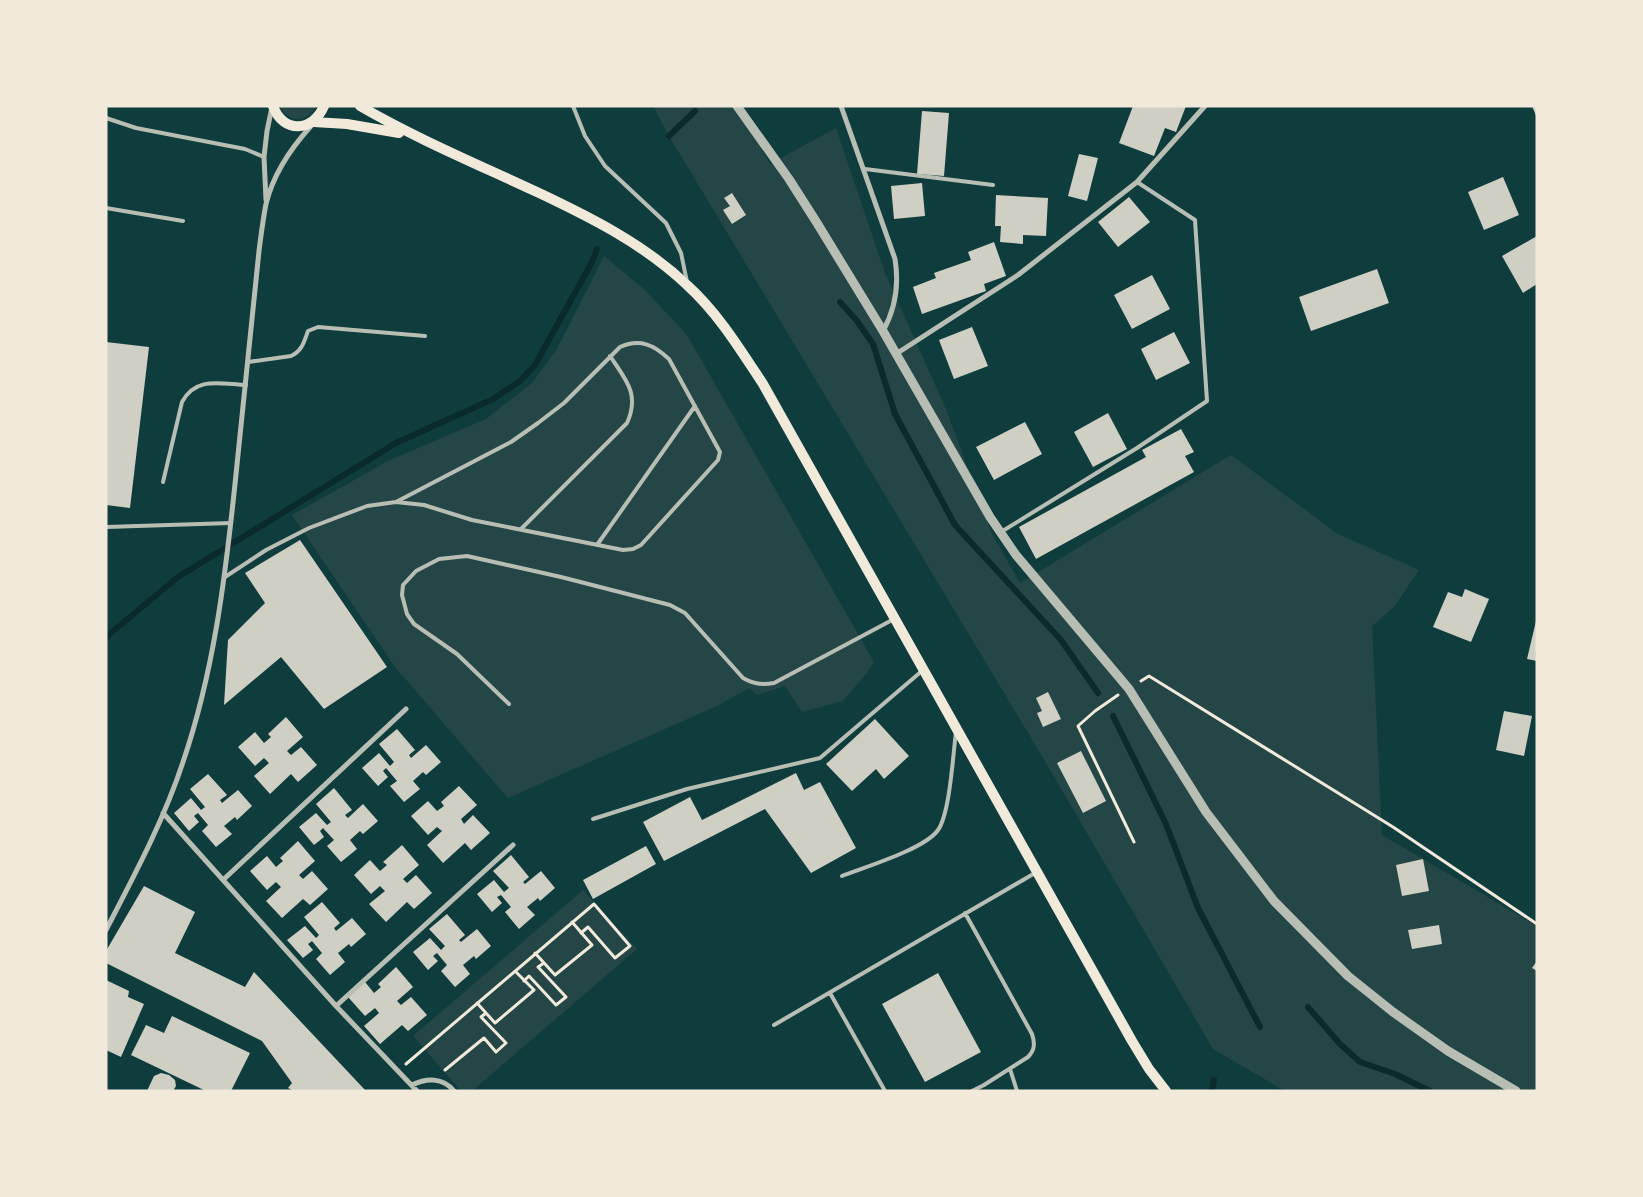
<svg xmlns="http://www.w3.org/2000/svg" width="1643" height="1197" font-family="Quicksand,sans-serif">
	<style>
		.green { fill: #244646 }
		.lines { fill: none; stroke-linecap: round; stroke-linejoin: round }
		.stream { stroke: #0a2a2b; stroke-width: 6 }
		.building { fill: #cfcfc3 }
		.path { stroke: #f1e9da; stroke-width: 3 }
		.service { stroke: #b8beb3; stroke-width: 4 }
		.minor { stroke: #b8beb3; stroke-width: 5 }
		.tertiary { stroke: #b8beb3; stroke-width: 9 }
		.secondary { stroke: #f1e9da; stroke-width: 10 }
	</style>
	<rect width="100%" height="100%" fill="#0f3d3e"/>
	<!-- green -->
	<path class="green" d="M 280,106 L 316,106 C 308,124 287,123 280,106 Z
		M 653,106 L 736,106 L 770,164 L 836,128 L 885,273 L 946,409 L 992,534 L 1020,583 L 1231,455 L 1338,534 L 1419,570 L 1394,607 L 1372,626 L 1382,835 L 1537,926 L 1537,1091 L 1285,1091 L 1213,1049 L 1042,756 L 669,136 Z
		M 604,256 L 645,290 L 687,335 L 874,662 L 866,674 L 843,701 L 802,712 L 785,686 L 757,695 L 750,688 L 717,706 L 508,798 L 395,667 L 292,515 L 388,461 L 486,419 L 532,383 L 557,349 Z
		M 583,890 L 637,949 L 472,1091 L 461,1091 L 413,1036 Z"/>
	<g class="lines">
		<!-- stream -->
		<path class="stream" d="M 669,136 L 695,111
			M 840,302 L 857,321 L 873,344 L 895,414 L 955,525 L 1061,640 L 1098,693
			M 106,637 L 178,577 L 396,443 L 493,399 L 520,381 L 535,365 L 592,262 L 597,249
			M 1113,716 L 1166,824 L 1198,908 L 1260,1027
			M 1308,1007 L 1340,1044 L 1360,1062 L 1395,1074 L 1430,1091
			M 1212,1091 L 1214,1080"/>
	</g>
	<!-- building -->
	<path class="building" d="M 1133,106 L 1186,106 L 1176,132 L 1165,128 L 1154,156 L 1119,143 Z
		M 1532,106 L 1537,106 L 1537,118 Z
		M 922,111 L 949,113 L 944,176 L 917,174 Z
		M 1079,154 L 1098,158 L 1087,201 L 1068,196 Z
		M 1503,177 L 1519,215 L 1484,230 L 1468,192 Z
		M 922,183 L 925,216 L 894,219 L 891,186 Z
		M 732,193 L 746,215 L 732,224 L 723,210 L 730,206 L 724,198 Z
		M 996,195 L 1048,198 L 1046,236 L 1023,235 L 1023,244 L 1000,242 L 1001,226 L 995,226 Z
		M 1129,197 L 1150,222 L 1118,247 L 1098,222 Z
		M 1537,236 L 1537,284 L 1523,293 L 1502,256 Z
		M 994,242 L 1006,276 L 984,284 L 986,291 L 922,314 L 913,287 L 936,278 L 934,273 L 971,260 L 968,252 Z
		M 1377,269 L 1389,303 L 1311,331 L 1299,297 Z
		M 1152,275 L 1170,309 L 1132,329 L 1114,295 Z
		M 972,327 L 988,366 L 954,379 L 939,340 Z
		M 1174,332 L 1190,363 L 1156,380 L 1141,349 Z
		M 106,342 L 149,347 L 130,508 L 106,505 Z
		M 1108,413 L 1127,449 L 1093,467 L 1074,432 Z
		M 1025,422 L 1042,454 L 994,480 L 976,447 Z
		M 1181,429 L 1194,452 L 1185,456 L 1194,472 L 1036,559 L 1019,527 L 1146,457 L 1142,450 Z
		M 300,540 L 387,667 L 324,709 L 281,657 L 224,705 L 228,640 L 265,603 L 245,573 Z
		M 1465,589 L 1489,599 L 1471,642 L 1433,627 L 1448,592 L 1462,597 Z
		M 1536,621 L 1537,621 L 1537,661 L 1527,659 Z
		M 1048,692 L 1061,719 L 1043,727 L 1037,713 L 1042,711 L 1036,698 Z
		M 1504,711 L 1532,716 L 1524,756 L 1496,750 Z
		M 286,717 L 303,737 L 287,751 L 291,755 L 301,747 L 317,765 L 298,782 L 291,774 L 270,794 L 254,776 L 269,763 L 264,758 L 255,766 L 238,747 L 255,732 L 264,743 L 271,737 L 268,734 Z
		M 875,719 L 909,756 L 884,779 L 876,769 L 852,791 L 826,764 Z
		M 397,729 L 415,750 L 409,755 L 411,758 L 426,745 L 441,762 L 426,775 L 423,772 L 413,781 L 420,789 L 404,802 L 390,786 L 397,781 L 386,768 L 383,771 L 388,777 L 378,786 L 362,768 L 379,753 L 390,766 L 394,762 L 379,744 Z
		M 1081,751 L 1106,801 L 1083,813 L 1057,763 Z
		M 796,773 L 804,790 L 820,782 L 856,848 L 811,873 L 765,809 L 664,861 L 643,822 L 690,797 L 702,820 Z
		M 208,774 L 227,795 L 220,800 L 222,803 L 238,790 L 252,806 L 237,820 L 235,817 L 224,826 L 232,834 L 216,847 L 202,831 L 208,825 L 198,813 L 194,816 L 199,822 L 189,831 L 174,813 L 191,798 L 201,810 L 205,807 L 190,789 Z
		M 459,786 L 477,805 L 461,819 L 464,824 L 473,815 L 490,833 L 471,850 L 465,843 L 443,863 L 427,845 L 442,831 L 437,827 L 428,835 L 411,816 L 428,801 L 437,811 L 444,806 L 441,802 Z
		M 334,788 L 352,810 L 345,815 L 348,818 L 363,804 L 378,821 L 363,834 L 360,831 L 350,840 L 357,849 L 341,862 L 327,846 L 334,840 L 323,828 L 320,831 L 324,837 L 314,845 L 299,827 L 316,813 L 327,825 L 331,822 L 316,804 Z
		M 298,841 L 315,861 L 299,875 L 303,879 L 312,871 L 328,889 L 310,905 L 303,899 L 282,918 L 266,901 L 281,887 L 276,882 L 267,890 L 250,871 L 267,856 L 276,867 L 283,861 L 280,858 Z
		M 402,845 L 419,865 L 403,879 L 407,883 L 416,875 L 432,893 L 414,909 L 407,902 L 386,922 L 369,904 L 385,891 L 380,886 L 371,894 L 354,875 L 370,860 L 380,871 L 387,865 L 383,862 Z
		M 646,846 L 656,864 L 593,899 L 583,880 Z
		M 511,855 L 529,877 L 523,882 L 525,884 L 541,871 L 555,888 L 540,901 L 538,898 L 527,907 L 535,915 L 519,929 L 505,912 L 511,907 L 501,895 L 497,897 L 502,903 L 492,912 L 477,894 L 494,880 L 504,892 L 509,888 L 493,871 Z
		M 1423,859 L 1429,891 L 1402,896 L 1396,865 Z
		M 144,886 L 195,912 L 175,953 L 245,987 L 254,972 L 366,1091 L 294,1091 L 288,1088 L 292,1083 L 262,1041 L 106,963 L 106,951 Z
		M 322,902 L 340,923 L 334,928 L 336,931 L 352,918 L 366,934 L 351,947 L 349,944 L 338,953 L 345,962 L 330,975 L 316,959 L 322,953 L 312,941 L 308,944 L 313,950 L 303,958 L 287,940 L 305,926 L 316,938 L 319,935 L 304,917 Z
		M 447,914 L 465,935 L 459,940 L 461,942 L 477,929 L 491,946 L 476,959 L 474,956 L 463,965 L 470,974 L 455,987 L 441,971 L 447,965 L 437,953 L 433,956 L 438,961 L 428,970 L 413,952 L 430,938 L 441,950 L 445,946 L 429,929 Z
		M 1439,925 L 1442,944 L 1412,949 L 1408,930 Z
		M 1537,961 L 1537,971 L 1532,968 Z
		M 396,967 L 413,987 L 397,1001 L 401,1005 L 411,997 L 427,1015 L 408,1031 L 402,1025 L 380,1044 L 364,1026 L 379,1013 L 375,1008 L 365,1016 L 348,997 L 365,982 L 374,993 L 381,987 L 378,984 Z
		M 938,973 L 981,1052 L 925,1082 L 882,1004 Z
		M 106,980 L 129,991 L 128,997 L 144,1004 L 121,1057 L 106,1050 Z
		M 172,1016 L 250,1053 L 231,1091 L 206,1091 L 131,1055 L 146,1025 L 164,1033 Z
		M 161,1073 L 169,1075 L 175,1080 L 176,1086 L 173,1091 L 147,1091 L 154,1076 Z"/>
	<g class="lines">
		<!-- path -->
		<path class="path" d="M 1141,681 L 1149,676 L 1393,827 L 1537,924
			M 1118,695 L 1095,711 L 1078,726 L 1134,842
			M 535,953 L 555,975 L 592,945 L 572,922
			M 524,981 L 529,976 L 556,1005 L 566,997 L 538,967 L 544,963
			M 477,1003 L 495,1023 L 534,990 L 515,971
			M 406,1064 L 594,904 L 630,946 L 615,958 L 588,927 L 581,933
			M 445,1070 L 484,1038 L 496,1052 L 506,1043 L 481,1017 L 486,1013"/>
		<!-- service -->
		<path class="service" d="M 573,106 L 585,136 L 605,166 L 666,223 L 681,253 L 687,282
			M 106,118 L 136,128 L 245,149 L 264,157
			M 865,169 L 993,185
			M 106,208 L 183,221
			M 248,362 L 291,356 C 302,351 304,342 308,331 L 318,327 L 425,336
			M 163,482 L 182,402 C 196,376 220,384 246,385
			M 106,527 L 231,523
			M 521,529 L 627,423 C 640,394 626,380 610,356
			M 1001,532 L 1137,448 L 1207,401 L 1195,220 L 1137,182
			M 597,545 L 695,406
			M 225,577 L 266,550 L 309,528 L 367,506 L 396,502 L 424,505 L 472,520 L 623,550 L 633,549 L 641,545 L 718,460 L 720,452 L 669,359 C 654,345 640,338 620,347 L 564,403 L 538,423 L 511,442 L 396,502
			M 509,704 L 457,654 L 414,624 L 407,614 L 402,595 L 403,585 L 416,571 L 439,559 L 467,556 L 561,577 L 670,605 L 685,613 L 743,678 C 754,684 761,685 774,683 L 894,619
			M 593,819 L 687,789 L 820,758 L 923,670
			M 842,876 C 865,867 925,849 938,830 C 950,813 953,754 956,732
			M 965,913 L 1032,1034 C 1035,1043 1035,1050 1028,1057 L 984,1085 L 972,1091
			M 830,993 L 885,1091
			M 774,1025 L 1035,873
			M 1010,1069 L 1017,1091"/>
		<!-- minor -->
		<path class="minor" d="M 841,106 L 895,259 C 899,284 896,308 883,331
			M 266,200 L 264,157 L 267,131 L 272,107
			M 896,354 L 1018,275 L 1137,182 L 1205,106
			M 163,813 L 336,1006 L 417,1091
			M 223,880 L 406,709
			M 106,930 C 134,876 164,820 183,762 C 214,671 225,579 235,484 C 243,406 251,328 259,251 C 261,235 263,219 266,204 C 273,175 291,148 311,126
			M 336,1006 L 513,845
			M 412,1085 C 426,1078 443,1077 454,1091"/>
		<!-- tertiary -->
		<path class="tertiary" d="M 737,106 L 789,179 L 817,223 L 883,331 L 990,517 L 1016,555 L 1129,689 L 1206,812 L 1274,901 L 1348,976 L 1393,1012 L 1448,1051 L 1516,1091"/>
		<!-- secondary -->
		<path class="secondary" d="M 273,106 C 283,134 313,132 324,106
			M 360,106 C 417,139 477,164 537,192 C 590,217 644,244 687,285 C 718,313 740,349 763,384 L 1132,1041 L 1149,1069 L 1166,1091
			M 314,122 L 347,124 L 399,133"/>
	</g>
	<!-- border -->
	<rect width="1643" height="1197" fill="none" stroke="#f1e9da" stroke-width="215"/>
</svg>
